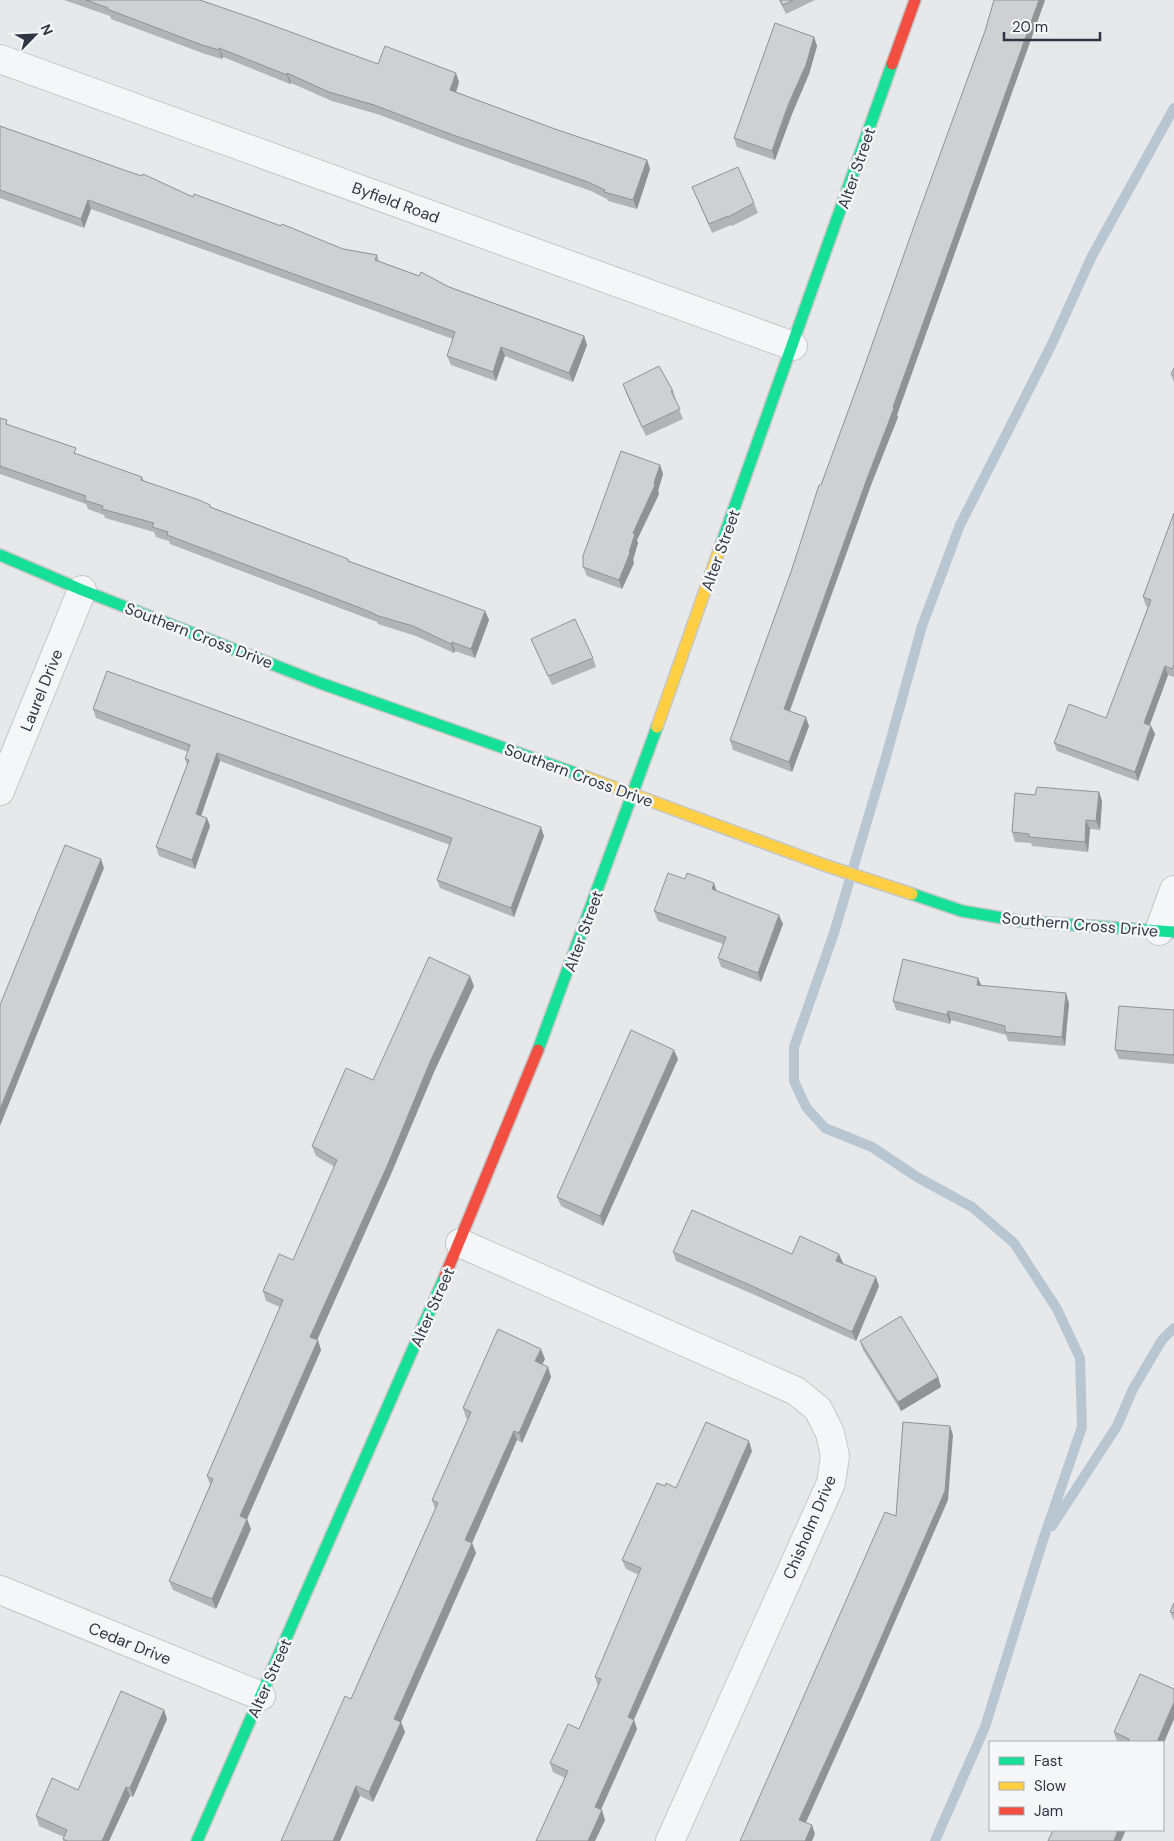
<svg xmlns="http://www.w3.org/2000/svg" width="1174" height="1841" font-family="'DM Sans',sans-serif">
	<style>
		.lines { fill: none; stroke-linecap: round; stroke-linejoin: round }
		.stream { stroke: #b8c6d2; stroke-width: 10 }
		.street-casing { stroke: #c4c6c8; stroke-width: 30 }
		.fast-casing { stroke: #c4c6c8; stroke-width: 14 }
		.slow-casing { stroke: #c4c6c8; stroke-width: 14 }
		.jam-casing { stroke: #c4c6c8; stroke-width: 14 }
		.street { stroke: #f5f6f7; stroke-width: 28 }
		.fast { stroke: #16e098; stroke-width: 11 }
		.slow { stroke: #ffcf43; stroke-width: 11 }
		.jam { stroke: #f24e42; stroke-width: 11 }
		.wall { fill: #b1b3b5 }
		.shaded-wall { fill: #909293 }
		.building { fill: #ced0d2; stroke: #909293 }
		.labels { text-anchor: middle; stroke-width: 5; stroke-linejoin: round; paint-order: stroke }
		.street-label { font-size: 16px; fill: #2e3642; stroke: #f4f6f8 }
	</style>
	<rect width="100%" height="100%" fill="#e6e8ea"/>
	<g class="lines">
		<!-- stream -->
		<path class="stream" d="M 1052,1526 L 1117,1426 L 1133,1389 L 1162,1340 L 1174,1328
			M 935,1841 L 985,1727 L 1043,1540 L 1082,1427 L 1080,1358 L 1057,1309 L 1014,1243 L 972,1207 L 917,1177 L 872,1147 L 825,1128 L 806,1107 L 794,1081 L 794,1047 L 834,933 L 886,757 L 922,626 L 960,525 L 1051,346 L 1092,256 L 1174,108"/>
		<!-- street casing -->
		<g class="street-casing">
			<path id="street" d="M 0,59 L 793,346
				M 0,791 L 82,590
				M 1159,931 L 1174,890
				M 460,1243 L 796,1391 L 818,1409 L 830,1433 L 835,1456 L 831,1483 L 670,1841
				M 0,1590 L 261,1696"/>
		</g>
		<!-- fast casing -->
		<g class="fast-casing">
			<path id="fast" d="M 721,545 L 892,64
				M 0,555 L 82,590 L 320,683 L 586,777
				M 912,894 L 962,911 L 1020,921 L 1174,932
				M 538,1050 L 657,727
				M 197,1841 L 445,1276"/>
		</g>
		<!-- slow casing -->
		<g class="slow-casing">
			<path id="slow" d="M 657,727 L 721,545
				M 586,777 L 827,866 L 912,894"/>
		</g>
		<!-- jam casing -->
		<g class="jam-casing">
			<path id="jam" d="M 892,64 L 915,0
				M 445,1276 L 538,1050"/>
		</g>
		<!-- street -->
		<use href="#street" class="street"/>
		<!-- fast -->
		<use href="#fast" class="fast"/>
		<!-- slow -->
		<use href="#slow" class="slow"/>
		<!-- jam -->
		<use href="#jam" class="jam"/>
	</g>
	<!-- wall -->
	<path class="wall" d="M 64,0 L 200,0 L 378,64 L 459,82 L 456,92 L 555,129 L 647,160 L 650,169 L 637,209 L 608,201 L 607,199 L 591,191 L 457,144 L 377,114 L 332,101 L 291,83 L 290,84 L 223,57 L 222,59 L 205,54 L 111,19 L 110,16 Z
		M 779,0 L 815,0 L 786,14 Z
		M 994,0 L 1045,0 L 897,415 L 898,417 L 871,485 L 790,711 L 809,726 L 792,772 L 733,750 L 730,740 L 792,569 L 821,485 L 861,376 L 985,31 Z
		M 814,37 L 817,46 L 809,74 L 792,114 L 775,160 L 737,147 L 734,138 Z
		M 0,126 L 193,197 L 343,249 L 377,255 L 379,261 L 584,336 L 587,345 L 573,382 L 505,356 L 496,381 L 451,365 L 447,356 L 453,339 L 91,209 L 84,228 L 0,198 Z
		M 692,187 L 754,203 L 758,213 L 732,226 L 731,225 L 712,233 Z
		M 1174,368 L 1174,383 L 1171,374 Z
		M 623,384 L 673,391 L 676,400 L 675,400 L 683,419 L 646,436 L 626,393 Z
		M 0,418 L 9,425 L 78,455 L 142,477 L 144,481 L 210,505 L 211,507 L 348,559 L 349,561 L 485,611 L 489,620 L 475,658 L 455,651 L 454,653 L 416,636 L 378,624 L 377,622 L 361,616 L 170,544 L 169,541 L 156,537 L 154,532 L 105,518 L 104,515 L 88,509 L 86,504 L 0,474 Z
		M 660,465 L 663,474 L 658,491 L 659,494 L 637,540 L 638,543 L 633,560 L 634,563 L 622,589 L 587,576 L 583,567 Z
		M 1174,513 L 1174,677 L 1168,675 L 1150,725 L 1151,726 L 1155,734 L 1138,781 L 1057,751 L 1054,743 L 1106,718 L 1148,607 L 1146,606 L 1143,597 Z
		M 531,639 L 593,658 L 596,667 L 552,685 L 535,648 Z
		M 93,709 L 544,836 L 514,917 L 440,888 L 437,880 L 450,845 L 220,761 L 201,816 L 210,826 L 195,869 L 159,856 L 156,847 L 187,765 L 185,759 L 188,752 L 96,718 Z
		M 1099,792 L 1102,801 L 1100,830 L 1090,829 L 1088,852 L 1032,846 L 1031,843 L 1015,842 L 1012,832 L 1035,795 Z
		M 717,891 L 783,924 L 761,982 L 721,967 L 718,958 L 723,944 L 658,921 L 654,911 Z
		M 981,985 L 1069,1003 L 1065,1046 L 1008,1041 L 1006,1035 L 951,1020 L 950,1024 L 896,1010 L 893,1001 Z
		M 474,986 L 434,1072 L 391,1174 L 317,1340 L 321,1350 L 247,1519 L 251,1529 L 216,1609 L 173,1590 L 169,1581 L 210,1485 L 207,1476 L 280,1307 L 266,1301 L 263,1291 L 293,1260 L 335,1167 L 316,1156 L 312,1146 L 373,1080 Z
		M 1174,1010 L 1174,1064 L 1119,1059 L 1115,1050 Z
		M 678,1059 L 603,1226 L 561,1206 L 557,1197 Z
		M 673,1252 L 792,1254 L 843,1263 L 842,1263 L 879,1286 L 856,1341 L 755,1295 L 676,1261 Z
		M 860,1341 L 938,1377 L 941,1387 L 901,1411 L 863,1350 Z
		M 545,1359 L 542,1364 L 548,1367 L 551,1377 L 522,1443 L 517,1440 L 472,1543 L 476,1553 L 401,1722 L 405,1732 L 373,1802 L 360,1796 L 340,1841 L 281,1841 L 351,1699 L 435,1509 L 432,1500 L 468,1419 L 466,1418 L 463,1408 Z
		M 752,1451 L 634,1720 L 637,1729 L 601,1810 L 605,1820 L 595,1841 L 536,1841 L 565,1778 L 553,1772 L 550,1763 L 579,1729 L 598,1686 L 595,1677 L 639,1575 L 626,1569 L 622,1560 L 665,1486 L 676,1488 Z
		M 1174,1603 L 1174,1621 L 1170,1612 Z
		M 164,1710 L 167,1719 L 133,1797 L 130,1796 L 109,1841 L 63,1841 L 63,1839 L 64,1837 L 39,1826 L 36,1816 L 78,1790 Z
		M 1114,1732 L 1163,1742 L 1117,1742 Z"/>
	<!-- shaded-wall -->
	<path class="shaded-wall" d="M 1039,0 L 1045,0 L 897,415 L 898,417 L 871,485 L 787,718 L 784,709 L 893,407 Z
		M 814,37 L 817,46 L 809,74 L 792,114 L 775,160 L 772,151 Z
		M 219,48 L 223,57 L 222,59 L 219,50 Z
		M 287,73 L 291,83 L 290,84 L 287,75 Z
		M 456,73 L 459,82 L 454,99 L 450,90 Z
		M 647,160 L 650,169 L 637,209 L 633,200 Z
		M 88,200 L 91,209 L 84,228 L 81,219 Z
		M 584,336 L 587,345 L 573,382 L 569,373 Z
		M 501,347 L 505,356 L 496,381 L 493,372 Z
		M 660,465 L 663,474 L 658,491 L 659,494 L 637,540 L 638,543 L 633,560 L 634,563 L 622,589 L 619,580 L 629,552 L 633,533 L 654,483 Z
		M 485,611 L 489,620 L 475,658 L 471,649 Z
		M 452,642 L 455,651 L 454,653 L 451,644 Z
		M 1165,666 L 1168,675 L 1147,732 L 1144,723 Z
		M 806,717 L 809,726 L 792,772 L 789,762 Z
		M 1151,726 L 1155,734 L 1138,781 L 1135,772 Z
		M 217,753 L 220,761 L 199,822 L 196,814 Z
		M 1099,792 L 1102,801 L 1100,830 L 1096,821 Z
		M 207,818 L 210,826 L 195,869 L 192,860 Z
		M 1086,820 L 1090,829 L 1088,852 L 1085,842 Z
		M 541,827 L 544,836 L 514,917 L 511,908 Z
		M 101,859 L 104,868 L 0,1126 L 0,1109 Z
		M 714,883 L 717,892 L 712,889 Z
		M 779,915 L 783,924 L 761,982 L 758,973 Z
		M 470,976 L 474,986 L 434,1072 L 391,1174 L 314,1347 L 310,1337 L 430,1062 Z
		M 978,978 L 982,987 L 977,985 Z
		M 1066,993 L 1069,1003 L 1065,1046 L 1062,1037 Z
		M 948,1011 L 951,1020 L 950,1024 L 947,1015 Z
		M 674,1050 L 678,1059 L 603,1226 L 600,1216 Z
		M 839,1254 L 843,1263 L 839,1270 L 836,1261 Z
		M 876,1277 L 879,1286 L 856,1341 L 852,1332 Z
		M 318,1340 L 321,1350 L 244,1526 L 240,1516 Z
		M 541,1349 L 545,1359 L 539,1371 L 535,1361 Z
		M 548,1367 L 551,1377 L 522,1443 L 519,1433 Z
		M 938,1377 L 941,1387 L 901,1411 L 898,1402 Z
		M 950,1426 L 953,1435 L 948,1500 L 864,1693 L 803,1829 L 799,1820 Z
		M 514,1431 L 517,1440 L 469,1550 L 465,1540 Z
		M 749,1441 L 752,1451 L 631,1726 L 628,1717 Z
		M 247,1519 L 251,1529 L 216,1609 L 212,1599 Z
		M 472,1543 L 476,1553 L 398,1729 L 394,1719 Z
		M 1174,1702 L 1174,1719 L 1163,1745 L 1163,1742 L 1157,1742 Z
		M 164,1710 L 167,1719 L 133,1797 L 130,1788 Z
		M 634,1720 L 637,1729 L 598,1816 L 595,1807 Z
		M 401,1722 L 405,1732 L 373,1802 L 369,1792 Z
		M 356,1786 L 360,1796 L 340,1841 L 333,1841 Z
		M 126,1787 L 130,1796 L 109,1841 L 102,1841 Z
		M 602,1810 L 605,1820 L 595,1841 L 588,1841 Z
		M 812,1825 L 815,1834 L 812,1841 L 805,1841 Z
		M 1118,1830 L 1126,1830 L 1121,1841 L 1114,1841 Z"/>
	<!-- building -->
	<path class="building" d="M 86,0 L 200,0 L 255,19 L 378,64 L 385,46 L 456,73 L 450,90 L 555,129 L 647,160 L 633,200 L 604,192 L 605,190 L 588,182 L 453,135 L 374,105 L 329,92 L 287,73 L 287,75 L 219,48 L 219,50 L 202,45 L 107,9 L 108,8 Z
		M 780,0 L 793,0 L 783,5 Z
		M 994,0 L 1039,0 L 893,407 L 894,408 L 868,476 L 784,709 L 806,717 L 789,762 L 730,740 L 792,569 L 819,485 L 821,485 L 861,376 L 919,212 L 985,31 Z
		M 775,23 L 814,37 L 806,65 L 788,105 L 772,151 L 734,138 Z
		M 0,126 L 124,170 L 142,176 L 143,174 L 193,197 L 194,194 L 281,226 L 282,224 L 343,249 L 377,255 L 375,260 L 419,276 L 421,272 L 449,287 L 584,336 L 569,373 L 501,347 L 493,372 L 447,356 L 455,332 L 88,200 L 81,219 L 0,190 Z
		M 738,167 L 754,203 L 728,217 L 728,216 L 709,224 L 692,187 Z
		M 659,366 L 673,391 L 671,391 L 680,409 L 642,427 L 623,384 Z
		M 1174,368 L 1174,376 L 1171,374 Z
		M 0,418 L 7,420 L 6,424 L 76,448 L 74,453 L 142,477 L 141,480 L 199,500 L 210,505 L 210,507 L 348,559 L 348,561 L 485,611 L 471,649 L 452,642 L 451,644 L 413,626 L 375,615 L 375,614 L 358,607 L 167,535 L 168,532 L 152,527 L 154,523 L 102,509 L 103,506 L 84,500 L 86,496 L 0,466 Z
		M 621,451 L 660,465 L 654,483 L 655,485 L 633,533 L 635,534 L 629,552 L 630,553 L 619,580 L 583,567 L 583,556 Z
		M 1174,513 L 1174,664 L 1172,669 L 1165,666 L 1144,723 L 1151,726 L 1135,772 L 1054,743 L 1069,704 L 1106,718 L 1151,600 L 1143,597 Z
		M 575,619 L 593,658 L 548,676 L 531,639 Z
		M 107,671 L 541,827 L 511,908 L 437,880 L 452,838 L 217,753 L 196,814 L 207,818 L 192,860 L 156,847 L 189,760 L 185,759 L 190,745 L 93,709 Z
		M 1037,787 L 1099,792 L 1096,821 L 1086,820 L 1085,842 L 1029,837 L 1029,834 L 1012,832 L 1015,793 L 1035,795 Z
		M 65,845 L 101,859 L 0,1109 L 0,1005 Z
		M 668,873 L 685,879 L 687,873 L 714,883 L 712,889 L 779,915 L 758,973 L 718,958 L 726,937 L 654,911 Z
		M 429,957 L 470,976 L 430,1062 L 388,1164 L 310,1337 L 318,1340 L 240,1516 L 247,1519 L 212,1599 L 169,1581 L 213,1479 L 207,1476 L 283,1300 L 263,1291 L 279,1254 L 293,1260 L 337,1160 L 312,1146 L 346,1068 L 373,1080 Z
		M 903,959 L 978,978 L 977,985 L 1066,993 L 1062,1037 L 1005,1032 L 1005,1026 L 948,1011 L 947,1015 L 893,1001 Z
		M 1119,1006 L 1174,1010 L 1174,1055 L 1115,1050 Z
		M 631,1030 L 674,1050 L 600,1216 L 557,1197 Z
		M 692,1210 L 792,1254 L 800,1236 L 839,1254 L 836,1261 L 876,1277 L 852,1332 L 752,1286 L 673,1252 Z
		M 901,1316 L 938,1377 L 898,1402 L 860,1341 Z
		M 498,1329 L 541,1349 L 535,1361 L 548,1367 L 519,1433 L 514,1431 L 465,1540 L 472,1543 L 394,1719 L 401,1722 L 369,1792 L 356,1786 L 333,1841 L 281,1841 L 345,1696 L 351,1699 L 438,1503 L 432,1500 L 471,1412 L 463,1408 Z
		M 706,1422 L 749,1441 L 628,1717 L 634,1720 L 595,1807 L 602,1810 L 588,1841 L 536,1841 L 568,1771 L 550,1763 L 568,1724 L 579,1729 L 601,1679 L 595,1677 L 641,1568 L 622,1560 L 657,1483 L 665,1486 L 666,1483 L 676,1488 Z
		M 903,1422 L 950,1426 L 945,1491 L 861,1684 L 799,1820 L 812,1825 L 805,1841 L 740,1841 L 885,1512 L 896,1516 Z
		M 1174,1603 L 1174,1613 L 1170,1612 Z
		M 1140,1674 L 1174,1689 L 1174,1702 L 1157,1742 L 1128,1742 L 1129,1739 L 1114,1732 Z
		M 121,1691 L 164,1710 L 130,1788 L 126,1787 L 102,1841 L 67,1841 L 63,1839 L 67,1830 L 36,1816 L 52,1778 L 78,1790 Z
		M 1053,1830 L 1118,1830 L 1114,1841 L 1048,1841 Z"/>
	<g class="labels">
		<!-- street labels -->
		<g class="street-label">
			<text transform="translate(856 168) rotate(-71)" y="6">Alter Street</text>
			<text transform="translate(396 202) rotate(20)" y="6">Byfield Road</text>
			<text transform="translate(720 550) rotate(-70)" y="6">Alter Street</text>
			<text transform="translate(199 635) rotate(21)" y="6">Southern Cross Drive</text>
			<text transform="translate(41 690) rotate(-68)" y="6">Laurel Drive</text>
			<text transform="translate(579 775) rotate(20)" y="6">Southern Cross Drive</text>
			<text transform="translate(1080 924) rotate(5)" y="6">Southern Cross Drive</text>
			<text transform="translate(583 931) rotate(-70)" y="6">Alter Street</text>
			<text transform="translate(432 1307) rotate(-66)" y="6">Alter Street</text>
			<text transform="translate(809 1527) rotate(-67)" y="6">Chisholm Drive</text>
			<text transform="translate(130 1643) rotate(22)" y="6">Cedar Drive</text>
			<text transform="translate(269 1678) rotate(-66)" y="6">Alter Street</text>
		</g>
	</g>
	<!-- legend -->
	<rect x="989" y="1741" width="175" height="90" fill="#f4f6f8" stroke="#a5a9af"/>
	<rect x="999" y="1757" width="25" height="8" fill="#16e098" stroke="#a5a9af"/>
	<text x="1034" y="1766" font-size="15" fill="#2e3642">Fast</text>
	<rect x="999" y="1782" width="25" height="8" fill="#ffcf43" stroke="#a5a9af"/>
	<text x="1034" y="1791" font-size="15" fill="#2e3642">Slow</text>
	<rect x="999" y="1807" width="25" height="8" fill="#f24e42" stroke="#a5a9af"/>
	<text x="1034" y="1816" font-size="15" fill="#2e3642">Jam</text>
	<!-- north arrow -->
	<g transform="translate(35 35) rotate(66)" stroke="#f4f6f8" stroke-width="4" paint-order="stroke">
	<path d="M0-4L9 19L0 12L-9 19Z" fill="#2e3642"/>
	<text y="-8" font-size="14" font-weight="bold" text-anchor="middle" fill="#2e3642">N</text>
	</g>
	<!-- scale -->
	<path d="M1004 32v8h96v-8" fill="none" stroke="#2e3642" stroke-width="2.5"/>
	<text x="1012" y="32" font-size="15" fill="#2e3642" stroke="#f4f6f8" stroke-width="4" paint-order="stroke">20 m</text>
</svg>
